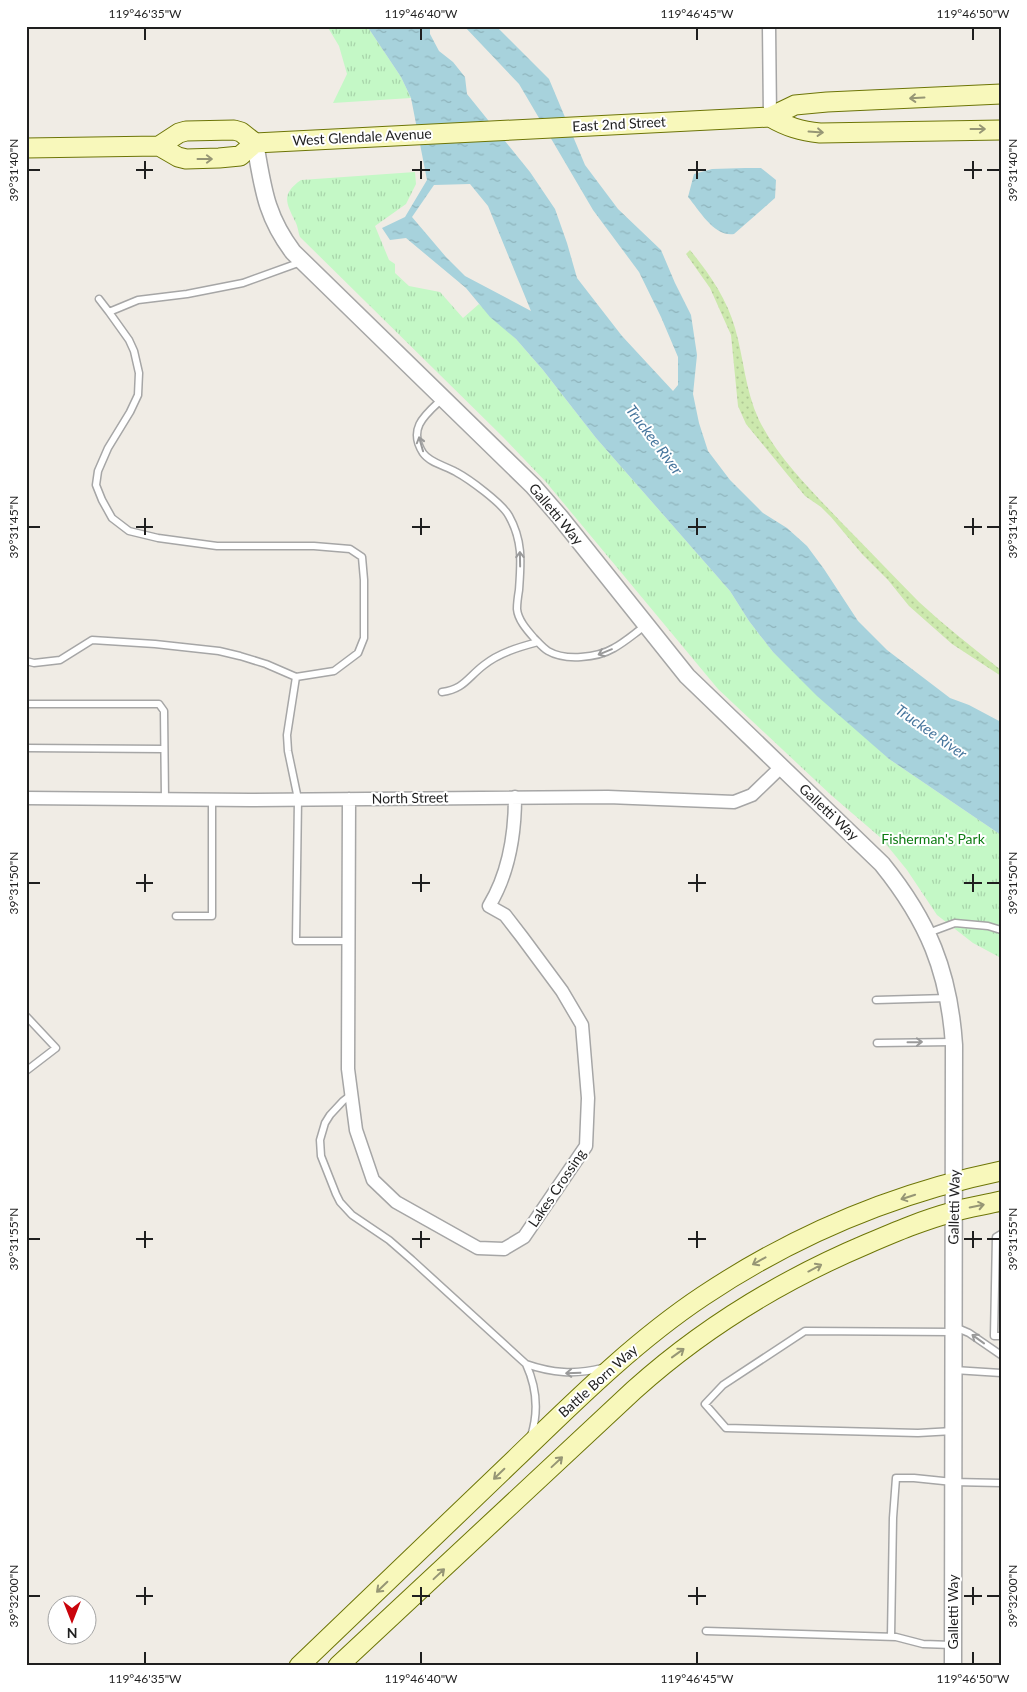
<svg xmlns="http://www.w3.org/2000/svg" width="1027" height="1692" font-family="Lato,sans-serif">
	<style>
		.park { fill: url(#park-tufts) }
		.garden { fill: url(#garden-dots) }
		.water { fill: url(#water-ripples); fill-rule: evenodd }
		.lines { fill: none; stroke-linecap: round; stroke-linejoin: round }
		.service-casing { stroke: #a6a6a6; stroke-width: 9 }
		.minor-casing { stroke: #a6a6a6; stroke-width: 15 }
		.tertiary-casing { stroke: #a6a6a6; stroke-width: 19 }
		.secondary-casing { stroke: #6d7507; stroke-width: 21 }
		.service { stroke: #fff; stroke-width: 6 }
		.minor { stroke: #fff; stroke-width: 12 }
		.tertiary { stroke: #fff; stroke-width: 16 }
		.secondary { stroke: #f8f8bb; stroke-width: 19 }
		.oneway { stroke: #969675 }
		.oneway2 { stroke: #9a9a9a }
		.ticks { fill: none; stroke: #1f1f1f; stroke-width: 2 }
		.labels { text-anchor: middle; stroke-width: 4; stroke-linejoin: round; paint-order: stroke }
		.street-label { font-size: 14px; fill: #1f1f1f; stroke: #fff }
		.park-label { font-size: 14px; fill: #0e7c13; stroke: #fff }
		.water-label { font-size: 15px; font-style: italic; fill: #47769d; stroke: #fff }
		.neatline { fill: none; stroke: #1f1f1f; stroke-width: 2 }
		.ticks-label { font-size: 12px; text-anchor: middle; fill: #1f1f1f }
	</style>
	<defs>
		<pattern id="park-tufts" width="24" height="20" patternUnits="userSpaceOnUse" patternTransform="scale(1.25)"><rect width="24" height="20" fill="#c4f8c6"/><path d="M3 7l-1-3M5 7V3M7 7l1-3M15 17l-1-3M17 17v-4M19 17l1-3" fill="none" stroke="#a8d4aa"/></pattern>
		<pattern id="garden-dots" width="8" height="8" patternUnits="userSpaceOnUse" patternTransform="scale(1.25)"><rect width="8" height="8" fill="#cce8ad"/><path d="M2 2h.1M6 6h.1" fill="none" stroke="#afc794" stroke-width="1.8" stroke-linecap="round"/></pattern>
		<pattern id="water-ripples" width="26" height="14" patternUnits="userSpaceOnUse" patternTransform="scale(1.25)"><rect width="26" height="14" fill="#a7d2dc"/><path d="M2 4q2-2 4 0t4 0M15 11q2-2 4 0t4 0" fill="none" stroke="#8fb4bc"/></pattern>
	</defs>
	<rect width="100%" height="100%" fill="#f0ece5"/>
	<!-- park -->
	<path class="park" d="M 327,26 L 367,26 L 401,77 L 411,98 L 333,103 L 347,74 L 339,46 Z
		M 415,172 L 416,184 L 406,204 L 375,226 L 389,260 L 395,264 L 395,273 L 409,286 L 440,292 L 463,318 L 479,304 L 516,339 L 543,370 L 596,438 L 730,591 L 749,621 L 773,652 L 889,759 L 1001,835 L 1001,958 L 973,943 L 937,915 L 907,870 L 881,838 L 831,795 L 718,689 L 546,482 L 503,437 L 300,237 C 298,232 298,226 295,221 C 286,203 281,194 301,180 Z"/>
	<!-- garden -->
	<path class="garden" d="M 690,250 C 709,273 727,299 735,328 C 744,359 745,390 759,420 C 779,460 812,491 842,523 C 868,549 893,576 919,602 C 945,626 973,648 1001,670 L 1001,676 L 952,644 L 909,606 L 888,580 L 862,554 L 831,517 L 821,507 L 805,496 L 746,424 L 738,406 L 731,335 L 710,288 L 686,254 Z"/>
	<!-- water -->
	<path class="water" d="M 367,26 L 430,26 L 430,34 L 439,51 L 453,62 L 465,77 L 467,94 L 530,172 L 555,209 L 567,243 L 577,278 L 622,336 L 673,391 L 678,385 L 678,357 L 661,317 L 639,272 L 593,210 L 519,84 L 464,26 L 496,26 L 549,79 L 585,165 L 618,209 L 661,250 L 675,283 L 691,315 L 697,355 L 693,394 L 699,423 L 708,451 L 730,480 L 763,513 L 787,528 L 807,546 L 824,569 L 858,621 L 887,650 L 950,698 L 969,705 L 1001,722 L 1001,835 L 889,759 L 817,696 L 773,652 L 749,621 L 730,591 L 596,438 L 543,370 L 516,339 L 490,317 L 466,288 L 406,238 L 390,240 L 382,228 L 405,217 L 427,180 L 411,98 L 401,77 ZM 470,184 L 488,206 L 531,311 L 465,276 L 446,257 L 412,217 L 434,185 Z
		M 745,168 L 761,168 L 776,180 L 775,198 L 734,234 C 714,237 700,211 688,197 L 694,174 L 712,169 Z"/>
	<g class="lines">
		<!-- service casing -->
		<g class="service-casing">
			<path id="service" d="M 301,262 L 243,283 L 187,294 L 138,300 L 109,312 L 129,340 L 134,351 L 139,373 L 138,395 L 130,412 L 108,448 L 98,471 L 96,485 L 102,500 L 112,518 L 129,531 L 158,538 L 217,546 L 314,546 L 350,549 L 362,557 L 364,580 L 364,638 L 358,653 L 334,671 L 296,677 L 287,735 L 288,751 L 298,799 L 296,941 L 348,941
				M 99,299 L 109,312
				M 442,399 C 426,414 407,428 423,453 C 430,463 446,466 456,472 C 469,479 502,503 509,516 C 523,541 521,562 519,590 C 518,596 517,602 517,609 C 518,620 527,630 534,638 C 538,642 543,648 548,651 C 565,661 597,658 614,648 C 625,642 635,633 645,626
				M 26,661 L 34,663 L 60,660 L 92,640 L 155,644 L 219,651 L 240,656 L 266,664 L 296,677
				M 442,692 C 464,689 467,678 484,665 C 499,653 519,647 538,642
				M 26,704 L 159,704 L 164,711 L 165,799
				M 26,748 L 164,749
				M 176,916 L 212,916 L 212,799
				M 928,933 L 955,923 L 988,926 L 1001,930
				M 876,1000 L 948,998
				M 26,1016 L 56,1048 L 26,1071
				M 877,1043 L 953,1042
				M 352,1094 L 343,1101 L 330,1115 L 325,1123 L 320,1140 L 321,1156 L 336,1194 L 340,1202 L 352,1215 L 389,1240 L 412,1260 L 526,1364 C 552,1373 575,1375 602,1368
				M 1001,1234 L 996,1237 L 994,1336 L 1001,1336
				M 955,1327 L 969,1333 L 1001,1355
				M 952,1332 L 805,1331 L 723,1385 L 705,1404 L 726,1428 L 918,1433 L 953,1431
				M 526,1364 C 537,1388 539,1411 531,1436
				M 954,1370 L 1001,1373
				M 706,1631 L 896,1637 L 923,1644 L 952,1645
				M 891,1637 L 893,1518 L 896,1478 L 914,1478 L 953,1482 L 1001,1483"/>
		</g>
		<!-- minor casing -->
		<g class="minor-casing">
			<path id="minor" d="M 769,26 L 770,117
				M 26,798 L 250,800 L 608,797 L 734,802 L 752,795 L 781,767
				M 349,799 L 348,1069 L 356,1130 L 373,1180 L 396,1202 L 478,1248 L 504,1249 L 524,1237 L 586,1146 L 588,1098 L 582,1025 L 562,991 L 522,937 L 505,915 L 489,906 C 509,873 515,835 515,797"/>
		</g>
		<!-- tertiary casing -->
		<g class="tertiary-casing">
			<path id="tertiary" d="M 255,143 C 263,187 265,215 293,252 L 533,486 L 560,517 L 687,676 L 882,864 C 928,921 949,971 954,1045 L 953,1666"/>
		</g>
		<!-- secondary casing -->
		<g class="secondary-casing">
			<path id="secondary" d="M 770,117 C 787,127 801,131 820,133 L 1001,130
				M 159,146 L 178,157 L 186,159 L 219,158 L 240,156 L 255,143
				M 26,148 L 159,146 L 179,133 L 186,131 L 234,130 L 241,132 L 255,143 L 770,117 L 795,105 L 827,102 L 1001,94
				M 299,1666 C 371,1597 443,1528 515,1459 C 574,1402 634,1342 703,1296 C 793,1236 895,1193 1001,1171
				M 338,1666 L 634,1390 C 703,1328 782,1280 867,1244 C 895,1232 923,1220 953,1212 C 968,1207 985,1205 1001,1201"/>
		</g>
		<!-- service -->
		<use href="#service" class="service"/>
		<!-- minor -->
		<use href="#minor" class="minor"/>
		<!-- tertiary -->
		<use href="#tertiary" class="tertiary"/>
		<!-- secondary -->
		<use href="#secondary" class="secondary"/>
	</g>
	<!-- one-way arrows -->
	<defs><path id="oneway-shaft" d="M-6 0H5M1.5-3L5.5 0L1.5 3" fill="none" stroke-width="1.6" stroke-linecap="round" stroke-linejoin="round" transform="scale(1.25)"/></defs>
	<g class="oneway">
		<use href="#oneway-shaft" transform="translate(917 98) rotate(177)"/>
		<use href="#oneway-shaft" transform="translate(978 129)"/>
		<use href="#oneway-shaft" transform="translate(816 132) rotate(4)"/>
		<use href="#oneway-shaft" transform="translate(205 159)"/>
		<use href="#oneway-shaft" transform="translate(908 1197) rotate(162)"/>
		<use href="#oneway-shaft" transform="translate(977 1206) rotate(-12)"/>
		<use href="#oneway-shaft" transform="translate(759 1261) rotate(151)"/>
		<use href="#oneway-shaft" transform="translate(815 1268) rotate(-28)"/>
		<use href="#oneway-shaft" transform="translate(678 1353) rotate(-36)"/>
		<use href="#oneway-shaft" transform="translate(557 1462) rotate(-43)"/>
		<use href="#oneway-shaft" transform="translate(499 1474) rotate(136)"/>
		<use href="#oneway-shaft" transform="translate(439 1574) rotate(-43)"/>
		<use href="#oneway-shaft" transform="translate(382 1587) rotate(136)"/>
	</g>
	<g class="oneway2">
		<use href="#oneway-shaft" transform="translate(421 444) rotate(-106)"/>
		<use href="#oneway-shaft" transform="translate(520 559) rotate(-91)"/>
		<use href="#oneway-shaft" transform="translate(605 652) rotate(158)"/>
		<use href="#oneway-shaft" transform="translate(915 1042) rotate(-1)"/>
		<use href="#oneway-shaft" transform="translate(978 1339) rotate(-144)"/>
		<use href="#oneway-shaft" transform="translate(573 1373) rotate(178)"/>
	</g>
	<!-- ticks -->
	<path class="ticks" d="M 145,28 L 145,40M 421,28 L 421,40M 697,28 L 697,40M 973,28 L 973,40M 145,161 L 145,179M 421,161 L 421,179M 697,161 L 697,179M 973,161 L 973,179M 28,170 L 40,170M 136,170 L 153,170M 412,170 L 430,170M 688,170 L 706,170M 964,170 L 982,170M 987,170 L 1000,170M 145,518 L 145,535M 421,518 L 421,535M 697,518 L 697,535M 973,518 L 973,535M 28,527 L 40,527M 136,527 L 153,527M 412,527 L 430,527M 688,527 L 706,527M 964,527 L 982,527M 987,527 L 1000,527M 145,874 L 145,892M 421,874 L 421,892M 697,874 L 697,892M 973,874 L 973,892M 28,883 L 40,883M 136,883 L 153,883M 412,883 L 430,883M 688,883 L 706,883M 964,883 L 982,883M 987,883 L 1000,883M 145,1231 L 145,1248M 421,1231 L 421,1248M 697,1231 L 697,1248M 973,1231 L 973,1248M 28,1239 L 40,1239M 136,1239 L 153,1239M 412,1239 L 430,1239M 688,1239 L 706,1239M 964,1239 L 982,1239M 987,1239 L 1000,1239M 145,1587 L 145,1605M 421,1587 L 421,1605M 697,1587 L 697,1605M 973,1587 L 973,1605M 28,1596 L 40,1596M 136,1596 L 153,1596M 412,1596 L 430,1596M 688,1596 L 706,1596M 964,1596 L 982,1596M 987,1596 L 1000,1596M 145,1652 L 145,1664M 421,1652 L 421,1664M 697,1652 L 697,1664M 973,1652 L 973,1664"/>
	<g class="labels">
		<!-- street labels -->
		<g class="street-label">
			<text transform="translate(619 124) rotate(-3)" y="5">East 2nd Street</text>
			<text transform="translate(362 137) rotate(-3)" y="5">West Glendale Avenue</text>
			<text transform="translate(556 514) rotate(50)" y="5">Galletti Way</text>
			<text transform="translate(410 798) rotate(-1)" y="5">North Street</text>
			<text transform="translate(829 812) rotate(43)" y="5">Galletti Way</text>
			<text transform="translate(557 1188) rotate(-56)" y="5">Lakes Crossing</text>
			<text transform="translate(954 1207) rotate(-89)" y="5">Galletti Way</text>
			<text transform="translate(598 1381) rotate(-42)" y="5">Battle Born Way</text>
			<text transform="translate(953 1612) rotate(-90)" y="5">Galletti Way</text>
		</g>
		<!-- park labels -->
		<g class="park-label">
			<text x="933" y="844">Fisherman's Park</text>
		</g>
		<!-- water labels -->
		<g class="water-label">
			<text transform="translate(654 440) rotate(53)" y="5">Truckee River</text>
			<text transform="translate(931 732) rotate(35)" y="5">Truckee River</text>
		</g>
	</g>
	<!-- border -->
	<rect width="1027" height="1692" fill="none" stroke="#ffffff" stroke-width="55"/>
	<!-- north arrow -->
	<g transform="translate(72 1620) rotate(180)"><circle r="24" fill="#ffffff" stroke="#a5a5a5"/>
	<path d="M0-4L9 19L0 12L-9 19Z" fill="#ca040c"/>
	<text y="-8" font-size="14" font-weight="bold" text-anchor="middle" fill="#1f1f1f">N</text>
	</g>
	<rect x="28" y="28" width="972" height="1636" class="neatline"/>
	<g class="ticks-label">
		<text x="145" y="18">119°46'35"W</text>
		<text x="421" y="18">119°46'40"W</text>
		<text x="697" y="18">119°46'45"W</text>
		<text x="973" y="18">119°46'50"W</text>
		<text transform="translate(1013 170) rotate(-90)" y="4">39°31'40"N</text>
		<text transform="translate(14 170) rotate(-90)" y="4">39°31'40"N</text>
		<text transform="translate(1013 527) rotate(-90)" y="4">39°31'45"N</text>
		<text transform="translate(14 527) rotate(-90)" y="4">39°31'45"N</text>
		<text transform="translate(14 883) rotate(-90)" y="4">39°31'50"N</text>
		<text transform="translate(1013 883) rotate(-90)" y="4">39°31'50"N</text>
		<text transform="translate(14 1239) rotate(-90)" y="4">39°31'55"N</text>
		<text transform="translate(1013 1239) rotate(-90)" y="4">39°31'55"N</text>
		<text transform="translate(14 1596) rotate(-90)" y="4">39°32'00"N</text>
		<text transform="translate(1013 1596) rotate(-90)" y="4">39°32'00"N</text>
		<text x="145" y="1683">119°46'35"W</text>
		<text x="421" y="1683">119°46'40"W</text>
		<text x="697" y="1683">119°46'45"W</text>
		<text x="973" y="1683">119°46'50"W</text>
	</g>
</svg>
